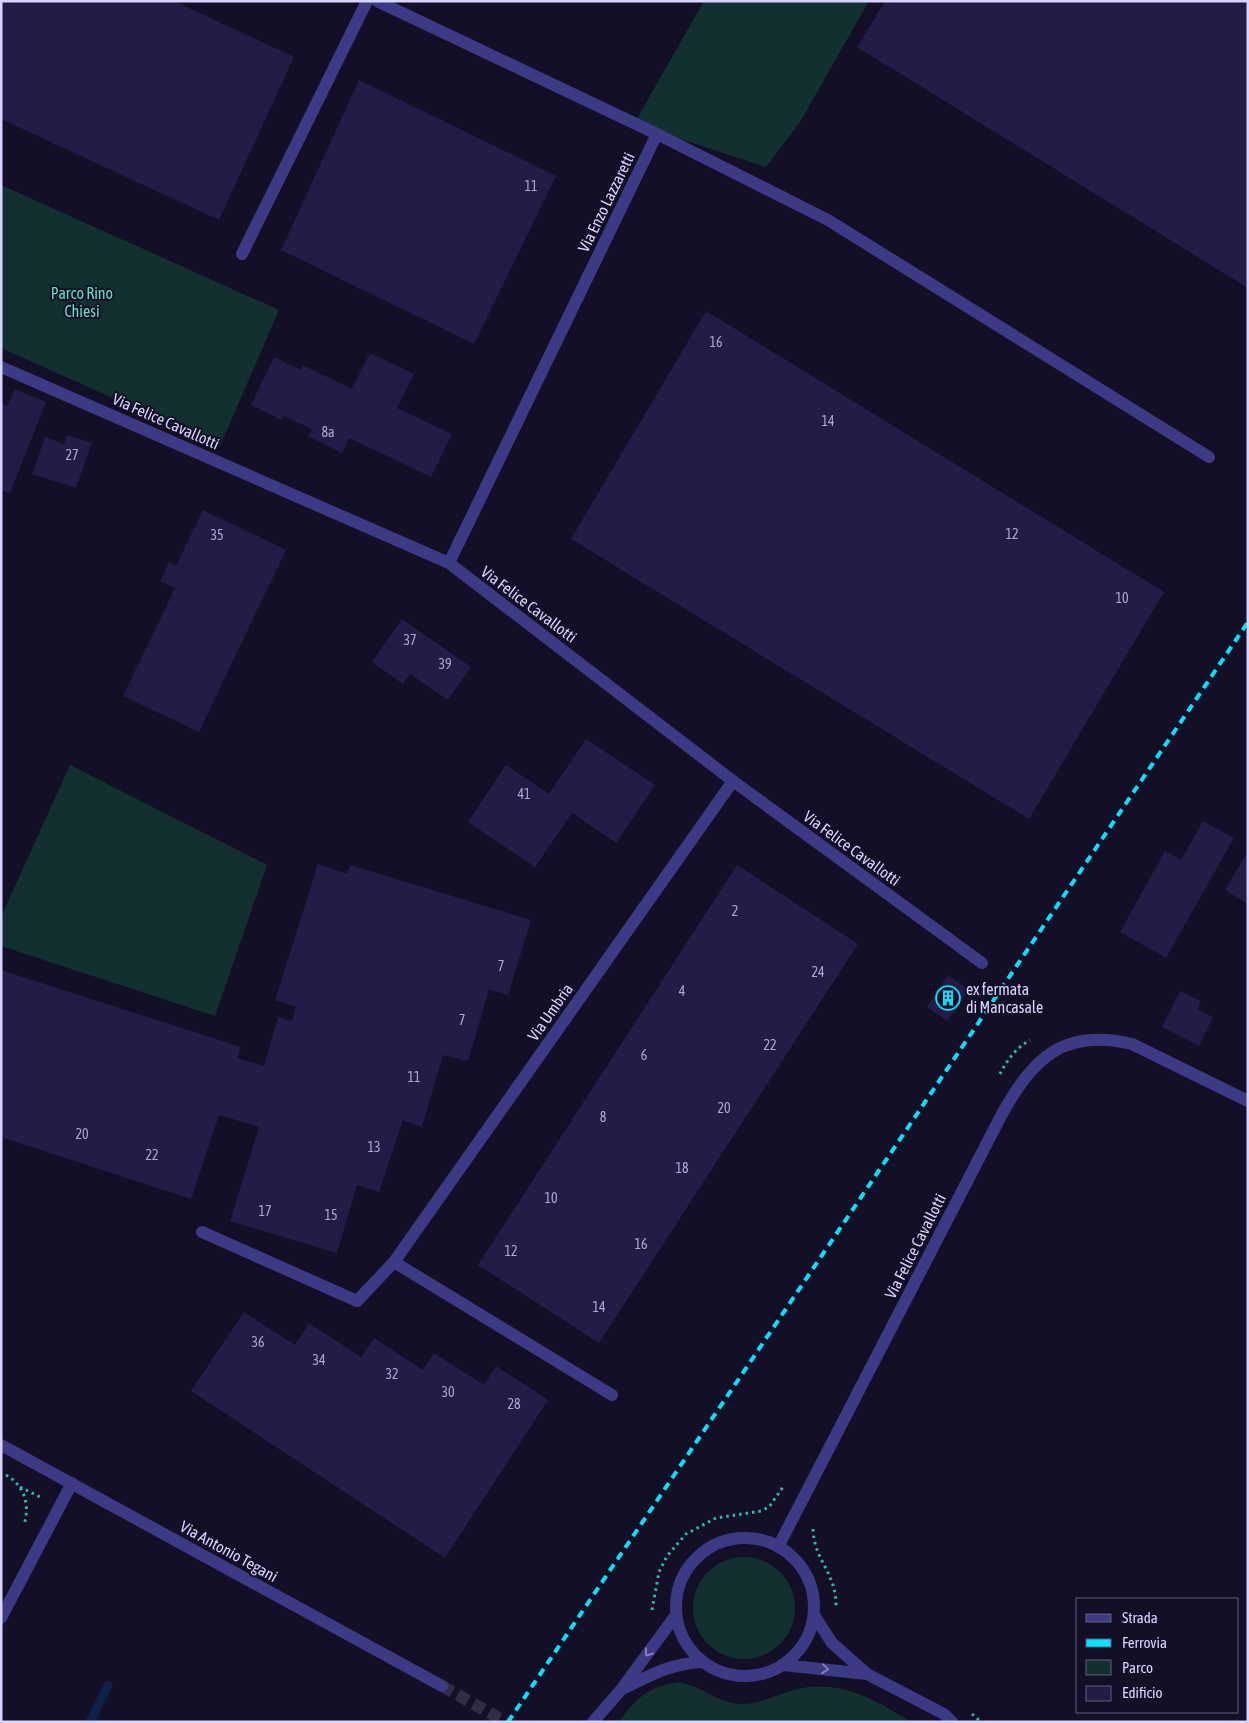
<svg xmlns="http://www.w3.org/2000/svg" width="1249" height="1723" font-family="'Asap Condensed',sans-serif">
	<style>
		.green { fill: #12302f }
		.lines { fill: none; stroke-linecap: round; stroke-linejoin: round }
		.stream { stroke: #0c2248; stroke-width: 9 }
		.building { fill: #241b47 }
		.street-tunnel { stroke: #312d47; stroke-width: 12; stroke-dasharray: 12 6; stroke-linecap: butt }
		.path { stroke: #2fb8b0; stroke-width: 3; stroke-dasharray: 2.5 4; stroke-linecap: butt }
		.lane { stroke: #3d3a85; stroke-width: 12 }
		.street { stroke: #3d3a85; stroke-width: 12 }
		.rail { stroke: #00e5ff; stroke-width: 4; stroke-dasharray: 8 6; stroke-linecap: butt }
		.oneway { stroke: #837fbc }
		.labels { text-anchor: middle; stroke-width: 4; stroke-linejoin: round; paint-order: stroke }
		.number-label { font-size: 14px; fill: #aca6d1 }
		.street-label { font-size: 16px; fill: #d9d4ff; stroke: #130f26 }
		.park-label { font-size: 16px; fill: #5fe0c0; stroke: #130f26 }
		.poi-label { font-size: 16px; fill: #d9d4ff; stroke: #130f26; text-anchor: start }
	</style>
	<rect width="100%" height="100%" fill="#130f26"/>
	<!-- green -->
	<path class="green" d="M 704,1 L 869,1 L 800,122 L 766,167 L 634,124 Z
		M 1,185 L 279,310 L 220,446 L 1,348 Z
		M 70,765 L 267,865 L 215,1016 L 1,946 L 1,917 Z
		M693 1608a51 51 0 1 1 102 0a51 51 0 1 1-102 0Z
		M 678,1682 C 700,1685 716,1702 739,1704 C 759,1705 775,1695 794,1690 C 838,1678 875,1699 911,1722 L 619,1722 C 637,1697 648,1687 678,1682 Z"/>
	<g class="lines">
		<!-- stream -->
		<path class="stream" d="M 90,1722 L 108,1685"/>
	</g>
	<!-- building -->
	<path class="building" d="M 1,1 L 174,1 L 294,57 L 219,220 L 1,119 Z
		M 885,1 L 1248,1 L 1248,288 L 857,47 Z
		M 359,80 L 556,176 L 474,344 L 281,250 Z
		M 706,311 L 1164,592 L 1029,819 L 571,539 Z
		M 370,353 L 414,374 L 397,408 L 452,434 L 431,477 L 349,438 L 342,453 L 308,436 L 312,429 L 284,416 L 281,420 L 251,405 L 274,357 L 301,370 L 303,365 L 352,389 Z
		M 15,389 L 46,402 L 10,493 L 1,490 L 1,403 L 7,406 Z
		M 67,435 L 92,443 L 76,488 L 32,474 L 45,437 L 64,444 Z
		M 203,510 L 286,550 L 199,732 L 123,696 L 175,588 L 160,581 L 169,562 L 176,566 Z
		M 402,619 L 471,667 L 448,700 L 410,674 L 403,684 L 372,662 Z
		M 586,739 L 655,785 L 616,843 L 572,813 L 535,867 L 468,822 L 506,765 L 549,794 Z
		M 1203,821 L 1234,838 L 1166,958 L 1120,932 L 1165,851 L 1181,860 Z
		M 1248,851 L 1248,904 L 1225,890 Z
		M 318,864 L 347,874 L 350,865 L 531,920 L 508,995 L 489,990 L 468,1061 L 443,1055 L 422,1127 L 403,1120 L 379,1192 L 357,1185 L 337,1253 L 230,1221 L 259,1127 L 219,1115 L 191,1199 L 1,1137 L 1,970 L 241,1047 L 237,1058 L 264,1066 L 278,1017 L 292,1021 L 296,1007 L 275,1000 Z
		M 737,865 L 858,944 L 599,1343 L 478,1265 Z
		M 948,975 L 969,990 L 947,1021 L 927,1007 Z
		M 1180,991 L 1201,1001 L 1197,1009 L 1213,1017 L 1199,1046 L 1162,1027 Z
		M 244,1312 L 295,1345 L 309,1323 L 361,1357 L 374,1338 L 423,1370 L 434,1353 L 484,1385 L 496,1366 L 548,1400 L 445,1558 L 191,1391 Z"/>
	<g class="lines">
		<!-- street-tunnel -->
		<path class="street-tunnel" d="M 442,1686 L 506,1722"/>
		<!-- path -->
		<path class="path" d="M 1000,1074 C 1007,1060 1016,1048 1030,1040
			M 6,1475 C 25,1486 30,1505 24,1525
			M 20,1487 L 42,1498
			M 813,1529 C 814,1561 837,1573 836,1607
			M 652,1610 L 659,1572 L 667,1556 L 686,1534 L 716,1518 L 761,1511 L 769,1507 L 783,1487
			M 972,1714 L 981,1722"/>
		<!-- lane -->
		<path class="lane" d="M 202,1232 L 357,1301 L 394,1262
			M 612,1395 L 394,1262 L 733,781"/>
		<!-- street -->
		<path class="street" d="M 377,1 L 657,134 L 449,563
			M 657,134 L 828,220 L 1209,457
			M 242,254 L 367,1
			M 1,367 L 449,563 L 733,781 L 982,963
			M 1,1445 L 442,1686
			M676 1607a69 69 0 1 1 138 0a69 69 0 1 1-138 0Z
			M 778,1547 L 1002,1114 C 1034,1057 1064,1028 1132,1044 L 1248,1101
			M 814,1615 L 832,1643 L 867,1674 L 944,1714 L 952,1722
			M 1,1618 L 72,1483
			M 783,1665 L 867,1674
			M 622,1689 C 651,1675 669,1664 702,1662
			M 593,1722 L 620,1691 L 676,1615"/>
		<!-- rail -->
		<path class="rail" d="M 508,1722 L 1248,622"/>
	</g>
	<!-- one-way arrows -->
	<defs><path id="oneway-chevron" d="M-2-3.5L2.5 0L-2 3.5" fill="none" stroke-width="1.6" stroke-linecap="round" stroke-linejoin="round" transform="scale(1.25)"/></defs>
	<g class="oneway">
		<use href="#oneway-chevron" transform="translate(648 1653) rotate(127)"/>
		<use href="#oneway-chevron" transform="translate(825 1669) rotate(6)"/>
	</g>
	<!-- icons -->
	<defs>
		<g id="building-ring" transform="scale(1.25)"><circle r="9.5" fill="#130f26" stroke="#00e5ff" stroke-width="1.5"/><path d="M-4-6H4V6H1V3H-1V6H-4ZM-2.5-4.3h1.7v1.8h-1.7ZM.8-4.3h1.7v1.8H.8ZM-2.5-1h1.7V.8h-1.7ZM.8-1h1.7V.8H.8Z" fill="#00e5ff"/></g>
	</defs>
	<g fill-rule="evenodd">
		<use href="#building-ring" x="948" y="998"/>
	</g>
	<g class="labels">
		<!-- number labels -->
		<g class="number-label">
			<text x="531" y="191">11</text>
			<text x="716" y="347">16</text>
			<text x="828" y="426">14</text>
			<text x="328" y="437">8a</text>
			<text x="72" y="460">27</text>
			<text x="1012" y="539">12</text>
			<text x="217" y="540">35</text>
			<text x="1122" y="603">10</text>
			<text x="410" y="645">37</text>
			<text x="445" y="669">39</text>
			<text x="524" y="799">41</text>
			<text x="735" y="916">2</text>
			<text x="501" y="971">7</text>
			<text x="818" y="977">24</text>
			<text x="682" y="996">4</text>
			<text x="462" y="1025">7</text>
			<text x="770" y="1050">22</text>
			<text x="644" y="1060">6</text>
			<text x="414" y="1082">11</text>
			<text x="724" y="1113">20</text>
			<text x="603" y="1122">8</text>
			<text x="82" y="1139">20</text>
			<text x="374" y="1152">13</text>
			<text x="152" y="1160">22</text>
			<text x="682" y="1173">18</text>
			<text x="551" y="1203">10</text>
			<text x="265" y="1216">17</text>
			<text x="331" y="1220">15</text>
			<text x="641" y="1249">16</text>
			<text x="511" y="1256">12</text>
			<text x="599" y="1312">14</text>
			<text x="258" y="1347">36</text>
			<text x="319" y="1365">34</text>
			<text x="392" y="1379">32</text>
			<text x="448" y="1397">30</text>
			<text x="514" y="1409">28</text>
		</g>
		<!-- street labels -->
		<g class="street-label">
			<text transform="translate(606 202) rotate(-64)" y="6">Via Enzo Lazzaretti</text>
			<text transform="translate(166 421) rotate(24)" y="6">Via Felice Cavallotti</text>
			<text transform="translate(529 604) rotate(37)" y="6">Via Felice Cavallotti</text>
			<text transform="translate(852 848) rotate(36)" y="6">Via Felice Cavallotti</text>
			<text transform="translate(550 1012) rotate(-55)" y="6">Via Umbria</text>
			<text transform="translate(915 1246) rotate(-63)" y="6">Via Felice Cavallotti</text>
			<text transform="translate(229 1551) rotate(29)" y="6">Via Antonio Tegani</text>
		</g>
		<!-- park labels -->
		<g class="park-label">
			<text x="82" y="299">Parco Rino<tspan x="82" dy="18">Chiesi</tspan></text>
		</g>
		<!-- poi labels -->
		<g class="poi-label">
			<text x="966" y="995">ex fermata<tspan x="966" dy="18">di Mancasale</tspan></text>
		</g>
	</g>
	<!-- border -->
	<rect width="1249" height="1723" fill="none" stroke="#d9d4ff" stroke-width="5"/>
	<!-- legend -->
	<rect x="1076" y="1598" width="162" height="115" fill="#130f26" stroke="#625e7d"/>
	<rect x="1086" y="1614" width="25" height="8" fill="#3d3a85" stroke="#625e7d"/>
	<text x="1122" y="1623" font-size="15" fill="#d9d4ff">Strada</text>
	<rect x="1086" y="1639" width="25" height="8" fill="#00e5ff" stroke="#625e7d"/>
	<text x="1122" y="1648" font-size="15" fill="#d9d4ff">Ferrovia</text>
	<rect x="1086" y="1660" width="25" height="15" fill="#12302f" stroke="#625e7d"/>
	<text x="1122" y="1673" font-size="15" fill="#d9d4ff">Parco</text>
	<rect x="1086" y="1686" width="25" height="15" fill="#241b47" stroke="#625e7d"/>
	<text x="1122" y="1698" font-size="15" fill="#d9d4ff">Edificio</text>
</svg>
